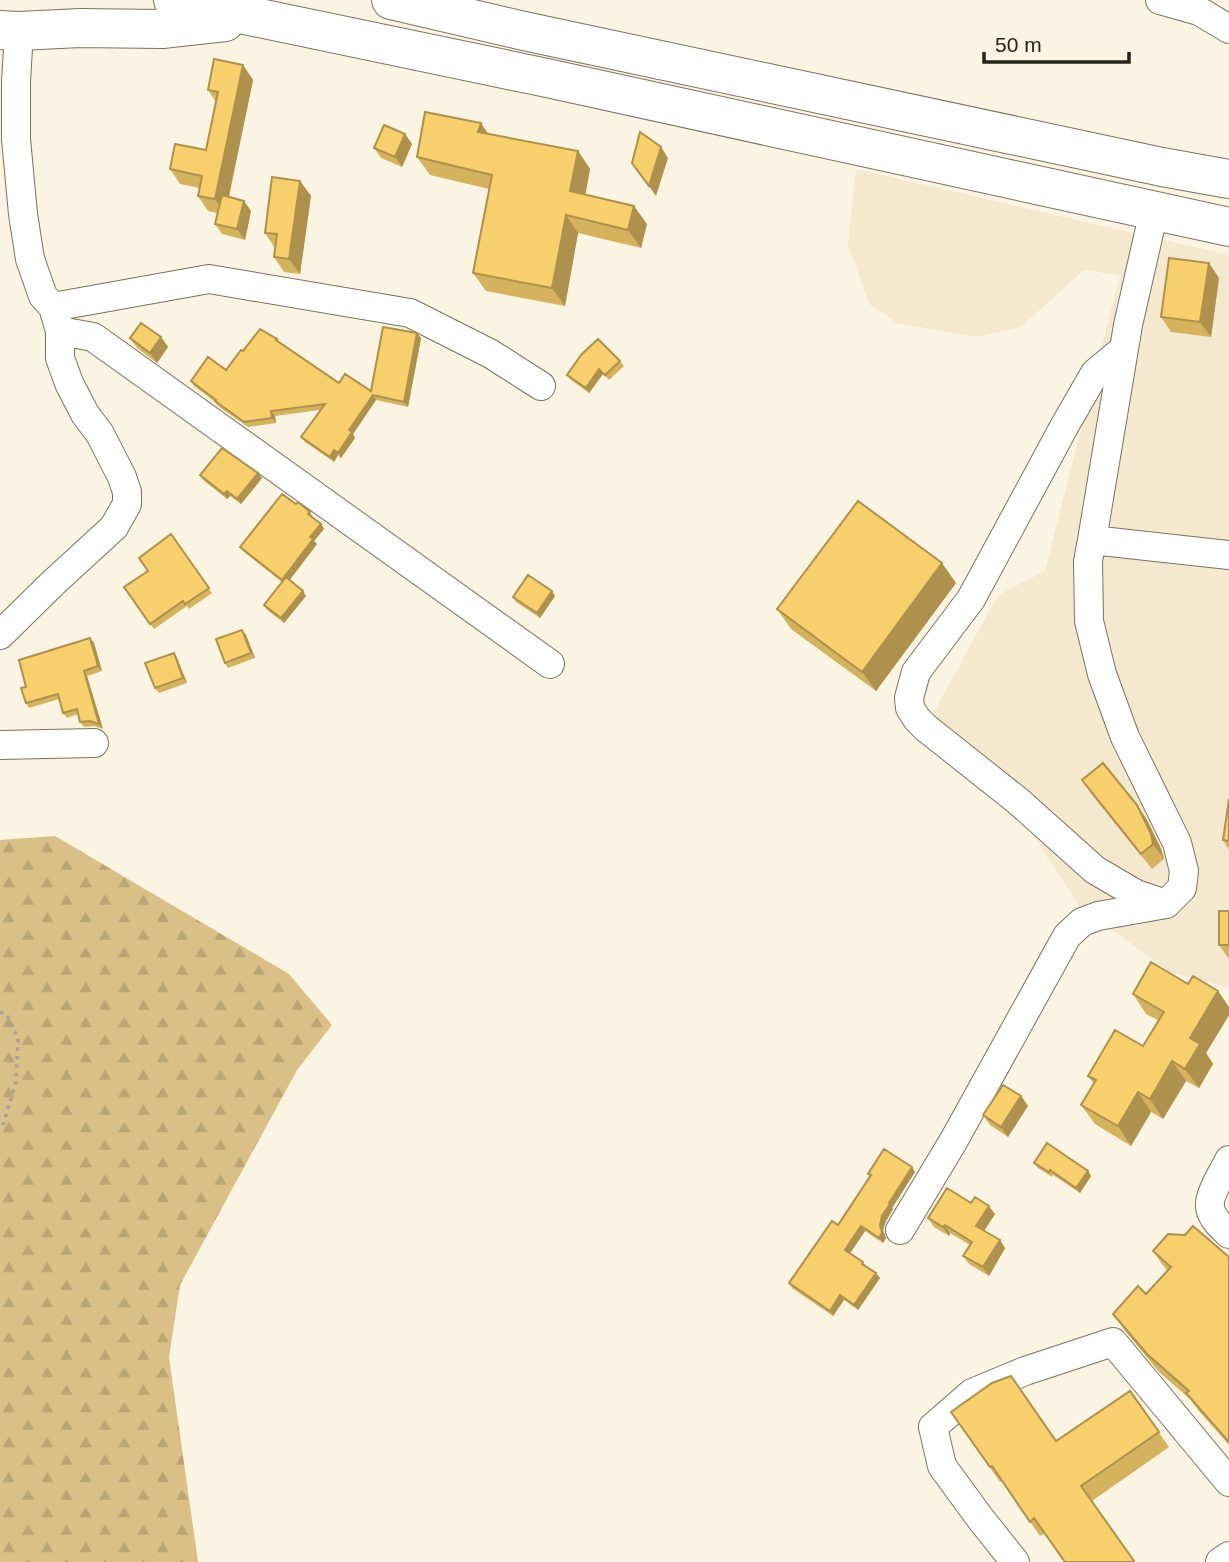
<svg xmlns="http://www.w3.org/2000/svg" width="1229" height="1562" font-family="Helvetica,sans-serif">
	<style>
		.built { fill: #f4e8cf }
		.forest { fill: url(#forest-firs) }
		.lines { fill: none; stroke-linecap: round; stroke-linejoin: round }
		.minor-casing { stroke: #797262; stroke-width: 30 }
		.highway-casing { stroke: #797262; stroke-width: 40 }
		.path { stroke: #a8a294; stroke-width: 3.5; stroke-dasharray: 3.5 5; stroke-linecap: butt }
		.minor { stroke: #fff; stroke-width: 28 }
		.highway { stroke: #fff; stroke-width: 38 }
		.wall { fill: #d5b25e }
		.shaded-wall { fill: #ae914c }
		.building { fill: #f8cf6d; stroke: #ae914c; stroke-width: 2 }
	</style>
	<defs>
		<pattern id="forest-firs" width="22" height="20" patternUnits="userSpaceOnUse" patternTransform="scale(1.75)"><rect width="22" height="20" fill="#dac086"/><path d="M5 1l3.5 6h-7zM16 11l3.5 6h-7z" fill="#bba573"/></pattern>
	</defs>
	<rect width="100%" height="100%" fill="#fcf4e2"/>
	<!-- built -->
	<path class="built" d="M 856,169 L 1229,255 L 1229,988 L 1170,972 L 1079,906 L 1015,808 L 932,715 L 998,595 L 1045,571 L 1120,275 L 1084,270 L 1021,327 L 976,337 L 897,323 L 869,304 L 848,245 Z"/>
	<!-- forest -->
	<path class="forest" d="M 55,836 L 289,974 L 332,1025 L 297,1070 L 180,1285 L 169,1357 L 198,1562 L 0,1562 L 0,840 Z"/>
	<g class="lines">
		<!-- minor casing -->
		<g class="minor-casing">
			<path id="minor" d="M 1160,0 L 1199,11 L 1229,29
				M 53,307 L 209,279 L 410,313 L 491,354 L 541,386
				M 60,331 L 93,337 L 550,664
				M 1124,349 L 1095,373 L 1065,425 L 971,599 L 916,672 L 909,698 L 910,708 L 917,719 L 926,728 L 1018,801 L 1095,870 L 1136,894 L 1166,904
				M 1092,540 L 1229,555
				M 0,635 L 53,583 L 114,527 L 127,504 L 127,492 L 122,477 L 100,434 L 85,414 L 69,383 L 60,358 L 60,331 L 53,307 L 43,296 L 30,259 L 23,214 L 16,139 L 16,82 L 19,31
				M 0,745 L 94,743
				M 1229,1160 C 1224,1171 1208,1195 1210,1207 C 1211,1218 1222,1227 1229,1234
				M 900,1230 L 954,1140 L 1067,936 L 1082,922 L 1098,916 L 1166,904 L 1182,888 L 1184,871 L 1177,843 L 1125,737 L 1102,674 L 1089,621 L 1088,561 L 1092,540 L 1128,325 L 1154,211
				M 1015,1562 L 980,1518 L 942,1466 L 933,1427 L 972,1393 L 1025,1371 L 1113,1342 L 1229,1482
				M 1220,1562 L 1229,1556"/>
		</g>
		<!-- highway casing -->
		<g class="highway-casing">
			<path id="highway" d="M 173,0 L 547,78 L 1229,227
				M 391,0 L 524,31 L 1162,167 L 1229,179
				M 0,30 L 19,31 L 80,28 L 162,29 L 225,22"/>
		</g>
		<!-- path -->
		<path class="path" d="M 0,1012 L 7,1015 L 18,1038 L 16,1082 L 3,1125"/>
		<!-- minor -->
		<use href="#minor" class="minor"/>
		<!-- highway -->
		<use href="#highway" class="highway"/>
	</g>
	<!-- wall -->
	<path class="wall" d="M 243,65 L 253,80 L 229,197 L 244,201 L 251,211 L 245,240 L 222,234 L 215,224 L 217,213 L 208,211 L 198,196 L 200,188 L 180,184 L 170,169 L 206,150 L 216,102 L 208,90 Z
		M 405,134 L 412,144 L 402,167 L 381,158 L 374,148 Z
		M 488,134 L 578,151 L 590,169 L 585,195 L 647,224 L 641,248 L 578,233 L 565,306 L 486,291 L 473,273 L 489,189 L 430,175 L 417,157 Z
		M 300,181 L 311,196 L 300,274 L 284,272 L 274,257 L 275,248 L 265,233 Z
		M 1219,278 L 1211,337 L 1171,332 L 1161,317 Z
		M 417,333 L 421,338 L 408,407 L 376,400 L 353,434 L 355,438 L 341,458 L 338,455 L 334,462 L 305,442 L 301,437 L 320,410 L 275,416 L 276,423 L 248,427 L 218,406 L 215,402 L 194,386 L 191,381 L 226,370 L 243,351 L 279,342 L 339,383 L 371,391 Z
		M 161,337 L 168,347 L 157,363 L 137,348 L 130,338 Z
		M 620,361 L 624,366 L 609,380 L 603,374 L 589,393 L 571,380 L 567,375 Z
		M 200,475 L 262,478 L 241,504 L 230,496 L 227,499 L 203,480 Z
		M 310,512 L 313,517 L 313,518 L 321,524 L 324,529 L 314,541 L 317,544 L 289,580 L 306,596 L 284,623 L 267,610 L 264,605 L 282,582 L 244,552 L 240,547 Z
		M 171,534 L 212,593 L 189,609 L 187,606 L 154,629 L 124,587 L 148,571 Z
		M 956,583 L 876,691 L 791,629 L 777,609 Z
		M 555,596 L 540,618 L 516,602 L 513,597 Z
		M 242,630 L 246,635 L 255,658 L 228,668 L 225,663 Z
		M 90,638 L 94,643 L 102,671 L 87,676 L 103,729 L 94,726 L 84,727 L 80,722 L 78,714 L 67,718 L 63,713 L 59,699 L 29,708 L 26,703 Z
		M 174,653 L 177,658 L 187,683 L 159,693 L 155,688 Z
		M 1082,780 L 1137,805 L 1147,820 L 1161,849 L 1164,859 L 1152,869 L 1092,795 Z
		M 1229,799 L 1229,850 L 1223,840 Z
		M 1229,911 L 1229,959 L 1219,945 Z
		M 1188,984 L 1218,991 L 1229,1007 L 1229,1015 L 1206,1053 L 1213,1064 L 1199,1088 L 1186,1081 L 1163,1119 L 1151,1112 L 1131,1146 L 1095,1124 L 1081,1105 L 1094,1084 L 1088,1076 L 1143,1046 L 1158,1020 L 1146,1014 L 1133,994 Z
		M 1021,1096 L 1028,1106 L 1008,1137 L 990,1125 L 983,1115 Z
		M 1034,1163 L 1088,1171 L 1091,1176 L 1080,1193 L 1053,1175 L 1052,1177 L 1038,1168 Z
		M 915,1172 L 892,1208 L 893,1209 L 886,1221 L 883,1230 L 886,1238 L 883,1243 L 865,1231 L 850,1253 L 863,1262 L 866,1266 L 880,1278 L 858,1310 L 844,1300 L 833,1316 L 792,1288 L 789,1283 L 838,1225 L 870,1176 L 868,1174 Z
		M 971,1203 L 995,1214 L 984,1231 L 1005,1248 L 989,1276 L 969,1264 L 963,1256 L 970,1245 L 950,1233 L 949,1236 L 934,1227 L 928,1218 Z
		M 1153,1251 L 1229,1257 L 1229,1445 L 1199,1411 L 1190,1399 L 1159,1372 L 1126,1332 L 1113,1314 L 1146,1294 L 1167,1271 Z
		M 1130,1391 L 1169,1447 L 1092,1501 L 1135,1562 L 1065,1562 L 1045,1533 L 1040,1536 L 1002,1481 L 1000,1482 L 951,1412 L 1057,1441 Z"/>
	<!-- shaded-wall -->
	<path class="shaded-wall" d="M 243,65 L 253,80 L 225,214 L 215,199 Z
		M 481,123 L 493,141 L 478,132 Z
		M 405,134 L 412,144 L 402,167 L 395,157 Z
		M 661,147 L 668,158 L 656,196 L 649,186 Z
		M 578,151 L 590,169 L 583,209 L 570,191 Z
		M 300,181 L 311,196 L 300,274 L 289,259 Z
		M 244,201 L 251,211 L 245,240 L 237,229 Z
		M 634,206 L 647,224 L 641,248 L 628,230 Z
		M 566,215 L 578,233 L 565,306 L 552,288 Z
		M 1209,263 L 1219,278 L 1211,337 L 1200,322 Z
		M 417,333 L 421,338 L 408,407 L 404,402 Z
		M 161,337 L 168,347 L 157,363 L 150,353 Z
		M 599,369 L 603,374 L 589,393 L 586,388 Z
		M 373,395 L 376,400 L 353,434 L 355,438 L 341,458 L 338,453 L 349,430 Z
		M 271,411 L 275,416 L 276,423 L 272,418 Z
		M 334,450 L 338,455 L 334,462 L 330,457 Z
		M 258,473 L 262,478 L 241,504 L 237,499 Z
		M 227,491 L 230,496 L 227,499 L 224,494 Z
		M 321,524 L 324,529 L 314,541 L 317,544 L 286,585 L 282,580 L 310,537 Z
		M 942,563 L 956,583 L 876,691 L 862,672 Z
		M 303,591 L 306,596 L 284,623 L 281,618 Z
		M 552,591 L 555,596 L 540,618 L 537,613 Z
		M 242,630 L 246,635 L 255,658 L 251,653 Z
		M 90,638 L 94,643 L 102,671 L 98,666 Z
		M 174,653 L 177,658 L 187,683 L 183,678 Z
		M 84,671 L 87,676 L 103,729 L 99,724 Z
		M 1137,805 L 1147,820 L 1161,849 L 1164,859 L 1153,844 Z
		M 1218,991 L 1229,1007 L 1229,1015 L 1206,1053 L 1213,1064 L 1199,1088 L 1185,1069 L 1190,1038 Z
		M 1172,1061 L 1186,1081 L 1163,1119 L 1150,1099 Z
		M 1138,1092 L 1151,1112 L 1131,1146 L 1118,1126 Z
		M 1021,1096 L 1028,1106 L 1008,1137 L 1001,1127 Z
		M 912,1167 L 915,1172 L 892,1208 L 893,1209 L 886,1221 L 883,1230 L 886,1238 L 883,1243 L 879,1238 L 880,1225 L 882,1216 L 889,1203 Z
		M 1088,1171 L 1091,1176 L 1080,1193 L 1076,1188 Z
		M 989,1206 L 995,1214 L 982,1234 L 976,1226 Z
		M 945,1225 L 950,1233 L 949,1236 L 943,1227 Z
		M 861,1226 L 865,1231 L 849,1255 L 845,1250 Z
		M 1000,1240 L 1005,1248 L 989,1276 L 983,1267 Z
		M 876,1273 L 880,1278 L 858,1310 L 854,1305 Z
		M 840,1295 L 844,1300 L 833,1316 L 830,1311 Z"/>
	<!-- building -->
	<path class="building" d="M 214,59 L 243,65 L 215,199 L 198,196 L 202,176 L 170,169 L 175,144 L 206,150 L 218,92 L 208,90 Z
		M 425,112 L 481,123 L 478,132 L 578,151 L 570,191 L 634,206 L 628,230 L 566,215 L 552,288 L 473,273 L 492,175 L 417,157 Z
		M 384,125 L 405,134 L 395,157 L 374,148 Z
		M 640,132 L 661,147 L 649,186 L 632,163 Z
		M 272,177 L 300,181 L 289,259 L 274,257 L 277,234 L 265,233 Z
		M 222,195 L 244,201 L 237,229 L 215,224 Z
		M 1169,258 L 1209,263 L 1200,322 L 1161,317 Z
		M 141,323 L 161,337 L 150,353 L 130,338 Z
		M 383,327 L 417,333 L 404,402 L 373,395 L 349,430 L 352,432 L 338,453 L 334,450 L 330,457 L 301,437 L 325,404 L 271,411 L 272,418 L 244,422 L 215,401 L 216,400 L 191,381 L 208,357 L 226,370 L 241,350 L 243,351 L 260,329 L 277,339 L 276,340 L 339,383 L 345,374 L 371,391 Z
		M 598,339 L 620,361 L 605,375 L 599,369 L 586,388 L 567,375 L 581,355 Z
		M 222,448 L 258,473 L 237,499 L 227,491 L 224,494 L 200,475 Z
		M 282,494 L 296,504 L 298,502 L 310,512 L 308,514 L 321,524 L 310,537 L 313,539 L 282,580 L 240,547 Z
		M 858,501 L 942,563 L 862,672 L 777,609 Z
		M 171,534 L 209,588 L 185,604 L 183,601 L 150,624 L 124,587 L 148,571 L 139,558 Z
		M 528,575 L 552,591 L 537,613 L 513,597 Z
		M 286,577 L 303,591 L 281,618 L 264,605 Z
		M 242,630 L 251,653 L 225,663 L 216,639 Z
		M 90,638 L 98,666 L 84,671 L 99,724 L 90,721 L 80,722 L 77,709 L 63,713 L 58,694 L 26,703 L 21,688 L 26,687 L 19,660 Z
		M 174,653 L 183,678 L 155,688 L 145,663 Z
		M 1103,763 L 1137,805 L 1151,834 L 1153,844 L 1141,854 L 1082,780 Z
		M 1229,799 L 1229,841 L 1223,840 Z
		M 1219,911 L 1229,911 L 1229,945 L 1219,945 Z
		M 1151,962 L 1188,984 L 1193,976 L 1218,991 L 1190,1038 L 1200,1044 L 1185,1069 L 1172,1061 L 1150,1099 L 1138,1092 L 1118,1126 L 1081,1105 L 1096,1080 L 1088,1076 L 1115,1030 L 1143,1046 L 1164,1012 L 1133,994 Z
		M 1003,1085 L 1021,1096 L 1001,1127 L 983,1115 Z
		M 1047,1143 L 1088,1171 L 1076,1188 L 1050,1170 L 1049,1172 L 1034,1163 Z
		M 884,1149 L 912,1167 L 889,1203 L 890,1204 L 882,1216 L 880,1225 L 882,1233 L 879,1238 L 861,1226 L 845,1250 L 863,1262 L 862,1264 L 876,1273 L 854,1305 L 840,1295 L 830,1311 L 789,1283 L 832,1221 L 838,1225 L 871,1175 L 868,1174 Z
		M 947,1188 L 971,1203 L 975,1197 L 989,1206 L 976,1226 L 1000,1240 L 983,1267 L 963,1256 L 972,1242 L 945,1225 L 943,1227 L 928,1218 Z
		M 1193,1226 L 1229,1257 L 1229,1442 L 1186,1393 L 1189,1391 L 1147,1354 L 1113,1314 L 1138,1286 L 1146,1294 L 1171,1267 L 1153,1251 L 1168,1234 L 1185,1235 Z
		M 1011,1376 L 1056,1441 L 1130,1391 L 1159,1432 L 1081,1486 L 1134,1561 L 1133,1562 L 1065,1562 L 1034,1518 L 1030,1522 L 992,1466 L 990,1467 L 951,1412 L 992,1383 Z"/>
	<!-- scale -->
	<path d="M984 52v10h145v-10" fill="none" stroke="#26231c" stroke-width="3.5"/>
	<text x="995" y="52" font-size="21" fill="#26231c" stroke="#fcf4e2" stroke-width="5" paint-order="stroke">50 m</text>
</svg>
